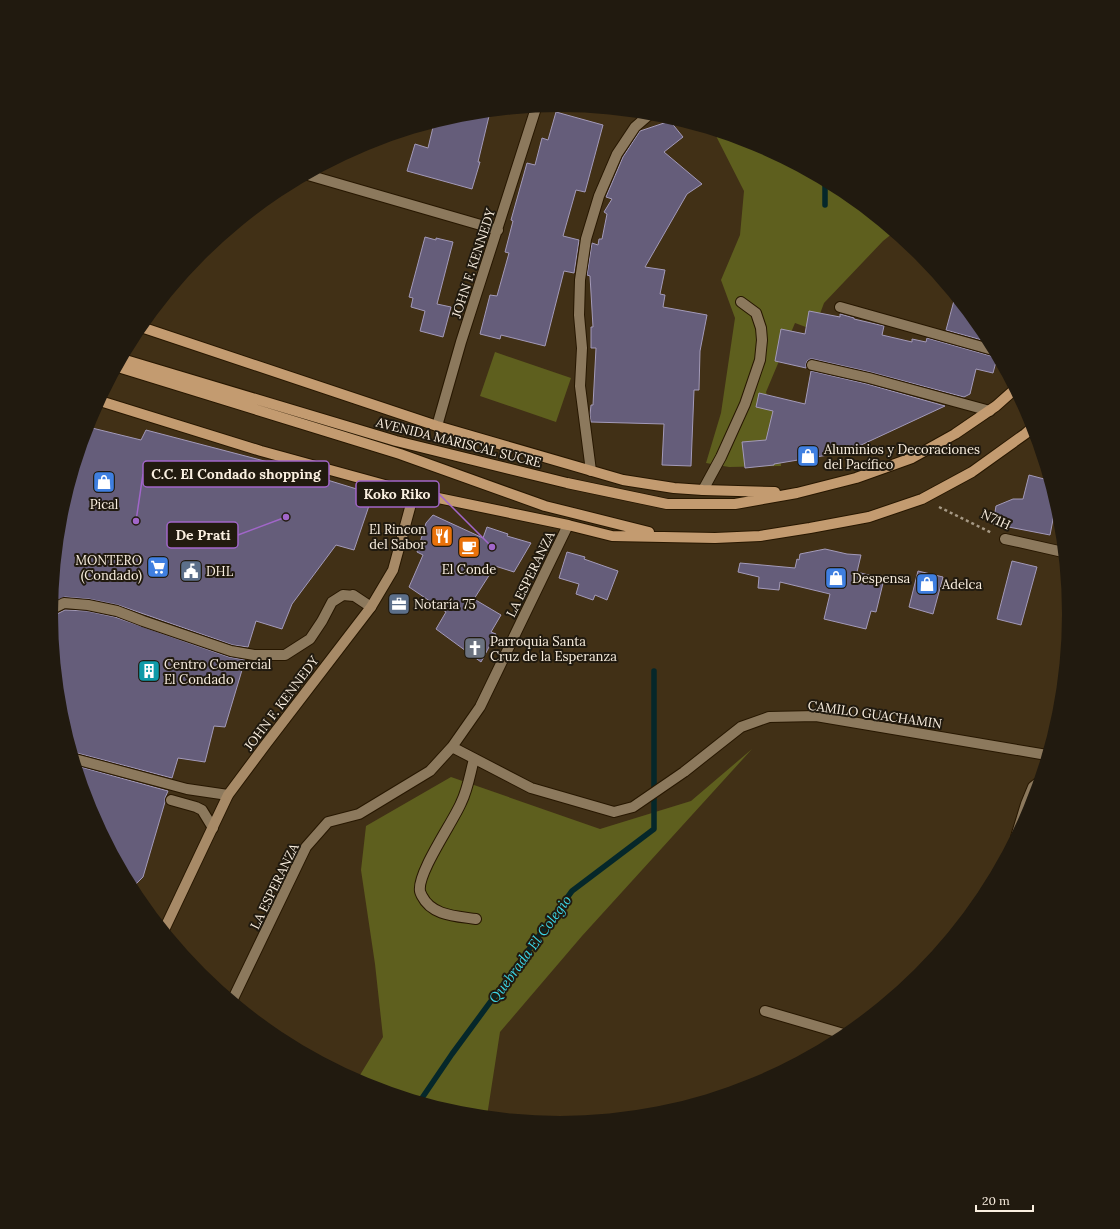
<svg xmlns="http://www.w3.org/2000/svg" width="1120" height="1229" font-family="Lora,serif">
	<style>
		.green { fill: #5e5f1e }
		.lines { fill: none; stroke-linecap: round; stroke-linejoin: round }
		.stream { stroke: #05272a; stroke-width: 5.5 }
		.building { fill: #655d7a; stroke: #a39ab9 }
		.lane-casing { stroke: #271700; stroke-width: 12 }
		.street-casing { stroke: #271700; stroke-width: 12 }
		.secondary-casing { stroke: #271700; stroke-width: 12 }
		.primary-casing { stroke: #271700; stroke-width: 12 }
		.path { stroke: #a69985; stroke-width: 2.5; stroke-dasharray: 3 3; stroke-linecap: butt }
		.lane { stroke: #8c795d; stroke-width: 10 }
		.street { stroke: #8c795d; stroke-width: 10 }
		.secondary { stroke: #a78a67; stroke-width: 10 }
		.primary { stroke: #c39b70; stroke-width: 10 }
		.labels { text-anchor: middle; stroke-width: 4; stroke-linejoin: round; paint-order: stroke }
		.street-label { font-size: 13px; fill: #faefe0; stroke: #211a0f }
		.poi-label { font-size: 13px; fill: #faefe0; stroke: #211a0f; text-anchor: start }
		.water-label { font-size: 14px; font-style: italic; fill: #3cd6e7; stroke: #211a0f }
		.leader { fill: none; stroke: #a166c9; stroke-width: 1.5 }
		.callout-dot { fill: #a166c9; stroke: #211a0f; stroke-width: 1.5 }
		.callout { fill: #211a0f; stroke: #a166c9; stroke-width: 1.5 }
		.callout-label { font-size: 14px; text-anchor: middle; font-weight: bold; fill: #faefe0 }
	</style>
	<rect width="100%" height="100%" fill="#413016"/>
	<!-- green -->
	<path class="green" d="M 714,132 L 755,144 L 843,191 L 893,233 L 883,241 L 824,303 L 814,330 L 795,323 L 766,392 L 771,410 L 783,417 L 779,436 L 781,466 L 729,467 L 706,463 L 721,413 L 735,318 L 721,280 L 740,235 L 744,191 Z
		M 495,352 L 571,378 L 556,422 L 480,396 Z
		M 752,749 L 582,936 L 500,1032 L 487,1116 L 460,1114 L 365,1085 L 357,1080 L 383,1037 L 375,964 L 361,870 L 366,826 L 451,777 L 600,829 L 691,801 Z"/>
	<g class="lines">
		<!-- stream -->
		<path class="stream" d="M 825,205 L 825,182
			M 420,1101 L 452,1054 L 572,891 L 654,829 L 654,671"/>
	</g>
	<!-- building -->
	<path class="building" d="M 490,112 L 478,162 L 480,162 L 472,189 L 407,171 L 415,144 L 428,148 L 434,123 L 461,115 Z
		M 556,112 L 603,125 L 585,192 L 576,190 L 563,236 L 579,240 L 574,273 L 564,271 L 545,346 L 501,335 L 500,339 L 480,334 L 490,295 L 497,296 L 509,253 L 505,252 L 513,221 L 511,220 L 527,163 L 535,165 L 542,138 L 548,140 Z
		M 670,121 L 683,137 L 664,152 L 702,184 L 687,194 L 645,267 L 665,270 L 660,294 L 665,295 L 663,307 L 707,315 L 700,351 L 699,390 L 694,390 L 691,466 L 662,465 L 664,424 L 591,422 L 590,415 L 591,405 L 593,405 L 596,348 L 591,348 L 591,327 L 593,327 L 590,276 L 587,275 L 592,243 L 598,245 L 599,239 L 602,239 L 607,214 L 604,212 L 612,199 L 606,197 L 623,157 L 640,131 Z
		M 425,237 L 436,240 L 436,238 L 453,242 L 437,304 L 451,307 L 443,337 L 420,331 L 425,311 L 411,307 L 413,298 L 409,297 Z
		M 955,297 L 983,332 L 989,342 L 946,330 Z
		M 809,311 L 840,317 L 840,314 L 854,318 L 854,319 L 884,326 L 882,335 L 912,342 L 912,339 L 926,342 L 927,338 L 991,356 L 996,356 L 997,358 L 993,373 L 976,369 L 970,394 L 964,397 L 870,372 L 813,359 L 810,359 L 807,361 L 806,364 L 806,368 L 775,361 L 781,329 L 805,334 Z
		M 811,371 L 867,384 L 945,406 L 859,446 L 859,447 L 840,455 L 834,454 L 774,464 L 774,465 L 745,468 L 742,442 L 766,440 L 773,411 L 756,407 L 759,393 L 805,404 Z
		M 88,427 L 141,440 L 146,430 L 272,463 L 373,494 L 354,550 L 336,545 L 292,604 L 282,629 L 256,621 L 248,647 L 233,645 L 118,605 L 89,599 L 65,597 L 52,602 L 61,515 Z
		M 1029,475 L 1048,480 L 1056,504 L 1050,535 L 993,524 L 996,506 L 1013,499 L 1023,499 Z
		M 433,515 L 483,538 L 487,527 L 508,534 L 507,536 L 531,543 L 514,572 L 495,566 L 474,599 L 501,615 L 491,632 L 496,634 L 481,662 L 436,629 L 446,612 L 409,587 L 423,555 L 417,552 L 426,523 Z
		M 825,549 L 847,554 L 861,555 L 857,572 L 884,579 L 876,612 L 871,611 L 866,629 L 824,619 L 830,594 L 780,582 L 779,590 L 758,588 L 759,577 L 738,572 L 740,563 L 795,568 L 797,559 L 799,560 L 800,554 Z
		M 567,552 L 585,557 L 584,559 L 618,571 L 607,600 L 595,595 L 593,600 L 576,594 L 579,584 L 559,578 Z
		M 1012,561 L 1037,567 L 1021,625 L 997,619 Z
		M 918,571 L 943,577 L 933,614 L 909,607 Z
		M 65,610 L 87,611 L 115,617 L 229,657 L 245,660 L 225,727 L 214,726 L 205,762 L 178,758 L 172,778 L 77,753 L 73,753 L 61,714 L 51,615 L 55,615 Z
		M 77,766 L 168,791 L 165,798 L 165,802 L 143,877 L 132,888 L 90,809 Z"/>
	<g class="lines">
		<!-- lane casing -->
		<g class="lane-casing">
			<path id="lane" d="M 840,307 L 993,350
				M 812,365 L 869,378 L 990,411
				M 1005,539 L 1063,552
				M 353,595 L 371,607
				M 52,609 L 64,603 L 88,605 L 117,611 L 143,621 L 231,651 L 254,655 L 285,655 L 310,639 L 322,621 L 332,602 L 343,595 L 354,596
				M 75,759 L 187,789 L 228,795
				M 474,759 C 470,774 468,789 461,803 C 453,822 417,873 420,891 C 420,892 422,896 422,896 C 432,916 456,916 476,919
				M 171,800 L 196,807 L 202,810 L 213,828
				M 1016,837 L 1026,804 L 1033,787 L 1038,783"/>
		</g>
		<!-- street casing -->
		<g class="street-casing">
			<path id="street" d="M 308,175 L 498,230
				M 437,426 L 461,342 L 536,108
				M 591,471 L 580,386 L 582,348 L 579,315 L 580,280 L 586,239 L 599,196 L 617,154 L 635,127 L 650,114
				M 703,490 L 721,457 L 745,404 L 760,360 L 762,340 L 761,328 L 756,313 L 741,302
				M 452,747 L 531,788 L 614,812 L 633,807 L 684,772 L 741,727 L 769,717 L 816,716 L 1047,755
				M 232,1001 L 306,847 L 328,822 L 359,814 L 430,771 L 452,747 L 480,707 L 568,525
				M 765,1011 L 847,1035"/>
		</g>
		<!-- secondary casing -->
		<g class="secondary-casing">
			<path id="secondary" d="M 164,930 L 228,795 L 266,744 L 371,607 L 393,570 L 414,493"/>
		</g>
		<!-- primary casing -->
		<g class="primary-casing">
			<path id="primary" d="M 141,327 L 437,426 L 623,480 L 674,488 L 703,490 L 775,492
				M 122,359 L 396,441 L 567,483 L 667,504 L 735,504 L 797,493 L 856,478 L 912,458 L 955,434 L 996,406 L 1014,390
				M 118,367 L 400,454 L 545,506 L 649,532
				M 100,401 L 261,451 L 414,493 L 568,525 L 612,536 L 715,538 L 760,536 L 810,528 L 869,517 L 922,499 L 972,472 L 1025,434 L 1033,427"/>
		</g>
		<!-- path -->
		<path class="path" d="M 939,507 L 992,533"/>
		<!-- lane -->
		<use href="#lane" class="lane"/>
		<!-- street -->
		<use href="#street" class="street"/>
		<!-- secondary -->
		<use href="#secondary" class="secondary"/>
		<!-- primary -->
		<use href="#primary" class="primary"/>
	</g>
	<!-- icons -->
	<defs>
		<g id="shop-square" transform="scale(1.15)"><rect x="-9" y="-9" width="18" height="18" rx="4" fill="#3f7fe0" stroke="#211a0f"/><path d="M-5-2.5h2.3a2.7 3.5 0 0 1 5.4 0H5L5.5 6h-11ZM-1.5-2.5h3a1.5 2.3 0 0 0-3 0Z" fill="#fff"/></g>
		<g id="restaurant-square" transform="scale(1.15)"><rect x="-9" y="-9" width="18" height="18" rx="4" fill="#e8710a" stroke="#211a0f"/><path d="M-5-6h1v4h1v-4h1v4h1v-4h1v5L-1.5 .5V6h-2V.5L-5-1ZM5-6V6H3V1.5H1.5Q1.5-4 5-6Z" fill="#fff"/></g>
		<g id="cafe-square" transform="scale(1.15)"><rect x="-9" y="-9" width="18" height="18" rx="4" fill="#e8710a" stroke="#211a0f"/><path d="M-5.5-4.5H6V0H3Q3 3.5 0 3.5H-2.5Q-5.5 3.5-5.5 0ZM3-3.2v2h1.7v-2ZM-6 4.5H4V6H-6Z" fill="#fff"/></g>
		<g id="supermarket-square" transform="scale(1.15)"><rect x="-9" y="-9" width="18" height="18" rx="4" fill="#3f7fe0" stroke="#211a0f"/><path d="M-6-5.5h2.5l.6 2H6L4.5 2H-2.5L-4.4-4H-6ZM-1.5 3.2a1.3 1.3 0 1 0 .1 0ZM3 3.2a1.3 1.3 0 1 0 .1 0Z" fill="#fff"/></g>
		<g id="civic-square" transform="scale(1.15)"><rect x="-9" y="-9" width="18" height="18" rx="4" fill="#5c6f8a" stroke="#211a0f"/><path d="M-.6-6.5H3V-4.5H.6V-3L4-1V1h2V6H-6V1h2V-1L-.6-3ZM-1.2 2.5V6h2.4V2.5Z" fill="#fff"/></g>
		<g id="office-square" transform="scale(1.15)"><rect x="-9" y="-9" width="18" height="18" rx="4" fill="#5c6f8a" stroke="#211a0f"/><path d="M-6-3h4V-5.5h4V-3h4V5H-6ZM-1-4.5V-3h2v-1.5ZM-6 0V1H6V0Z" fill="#fff"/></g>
		<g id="church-square" transform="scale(1.15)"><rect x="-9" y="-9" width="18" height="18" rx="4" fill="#6b7280" stroke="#211a0f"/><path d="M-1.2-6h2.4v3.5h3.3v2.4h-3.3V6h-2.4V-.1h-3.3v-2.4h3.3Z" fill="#fff"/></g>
		<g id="building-square" transform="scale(1.15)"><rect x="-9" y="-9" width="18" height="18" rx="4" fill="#0f9aa8" stroke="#211a0f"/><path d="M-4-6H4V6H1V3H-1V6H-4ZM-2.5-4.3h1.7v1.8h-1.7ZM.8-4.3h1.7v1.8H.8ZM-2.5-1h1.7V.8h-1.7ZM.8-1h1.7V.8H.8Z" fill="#fff"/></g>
	</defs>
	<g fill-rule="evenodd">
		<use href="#shop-square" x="808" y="456"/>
		<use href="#shop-square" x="104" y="482"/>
		<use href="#restaurant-square" x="442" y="536"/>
		<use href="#cafe-square" x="469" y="547"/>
		<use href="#supermarket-square" x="158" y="567"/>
		<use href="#civic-square" x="191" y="571"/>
		<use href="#shop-square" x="836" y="578"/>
		<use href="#shop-square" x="927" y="584"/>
		<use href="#office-square" x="399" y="604"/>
		<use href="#church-square" x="475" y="648"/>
		<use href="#building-square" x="149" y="671"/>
	</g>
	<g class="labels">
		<!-- street labels -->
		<g class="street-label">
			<text transform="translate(473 263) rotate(-72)" y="5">JOHN F. KENNEDY</text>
			<text transform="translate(459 442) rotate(14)" y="5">AVENIDA MARISCAL SUCRE</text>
			<text transform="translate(996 519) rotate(24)" y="5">N71H</text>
			<text transform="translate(530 574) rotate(-64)" y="5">LA ESPERANZA</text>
			<text transform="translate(281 703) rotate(-53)" y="5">JOHN F. KENNEDY</text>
			<text transform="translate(875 714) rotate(8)" y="5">CAMILO GUACHAMIN</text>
			<text transform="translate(274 886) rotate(-64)" y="5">LA ESPERANZA</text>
		</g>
		<!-- poi labels -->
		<g class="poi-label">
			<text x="824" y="454">Aluminios y Decoraciones<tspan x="824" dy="15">del Pacífico</tspan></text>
			<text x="104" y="509" text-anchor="middle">Pical</text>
			<text x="426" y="534" text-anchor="end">El Rincon<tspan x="426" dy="15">del Sabor</tspan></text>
			<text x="142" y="565" text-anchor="end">MONTERO<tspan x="142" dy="15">(Condado)</tspan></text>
			<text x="469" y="574" text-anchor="middle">El Conde</text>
			<text x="206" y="576">DHL</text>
			<text x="852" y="583">Despensa</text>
			<text x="942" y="589">Adelca</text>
			<text x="414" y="609">Notaría 75</text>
			<text x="490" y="646">Parroquia Santa<tspan x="490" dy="15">Cruz de la Esperanza</tspan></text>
			<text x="164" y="669">Centro Comercial<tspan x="164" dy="15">El Condado</tspan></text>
		</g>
		<!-- water labels -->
		<g class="water-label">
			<text transform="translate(530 949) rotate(-54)" y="5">Quebrada El Colegio</text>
		</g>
	</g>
	<!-- crop -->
	<path d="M0 0H1120V1229H0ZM58 614a502 502 0 1 1 1004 0a502 502 0 1 1-1004 0Z" fill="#211a0f" fill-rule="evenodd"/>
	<!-- callouts -->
	<path class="leader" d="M136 521L143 474M492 547L439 494M286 517L238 535"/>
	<g class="callout-dot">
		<circle cx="136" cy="521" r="4"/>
		<circle cx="492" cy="547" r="4"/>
		<circle cx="286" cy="517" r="4"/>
	</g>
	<g class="callout">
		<rect x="143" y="461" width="186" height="26" rx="4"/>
		<rect x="356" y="481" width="83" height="26" rx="4"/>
		<rect x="167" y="522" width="71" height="26" rx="4"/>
	</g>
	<g class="callout-label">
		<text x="236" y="479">C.C. El Condado shopping</text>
		<text x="397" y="499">Koko Riko</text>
		<text x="203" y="540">De Prati</text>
	</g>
	<!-- scale -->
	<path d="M976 1205v6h57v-6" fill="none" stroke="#faefe0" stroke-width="2"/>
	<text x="982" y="1205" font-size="12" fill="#faefe0" stroke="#211a0f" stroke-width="3" paint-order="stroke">20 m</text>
</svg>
